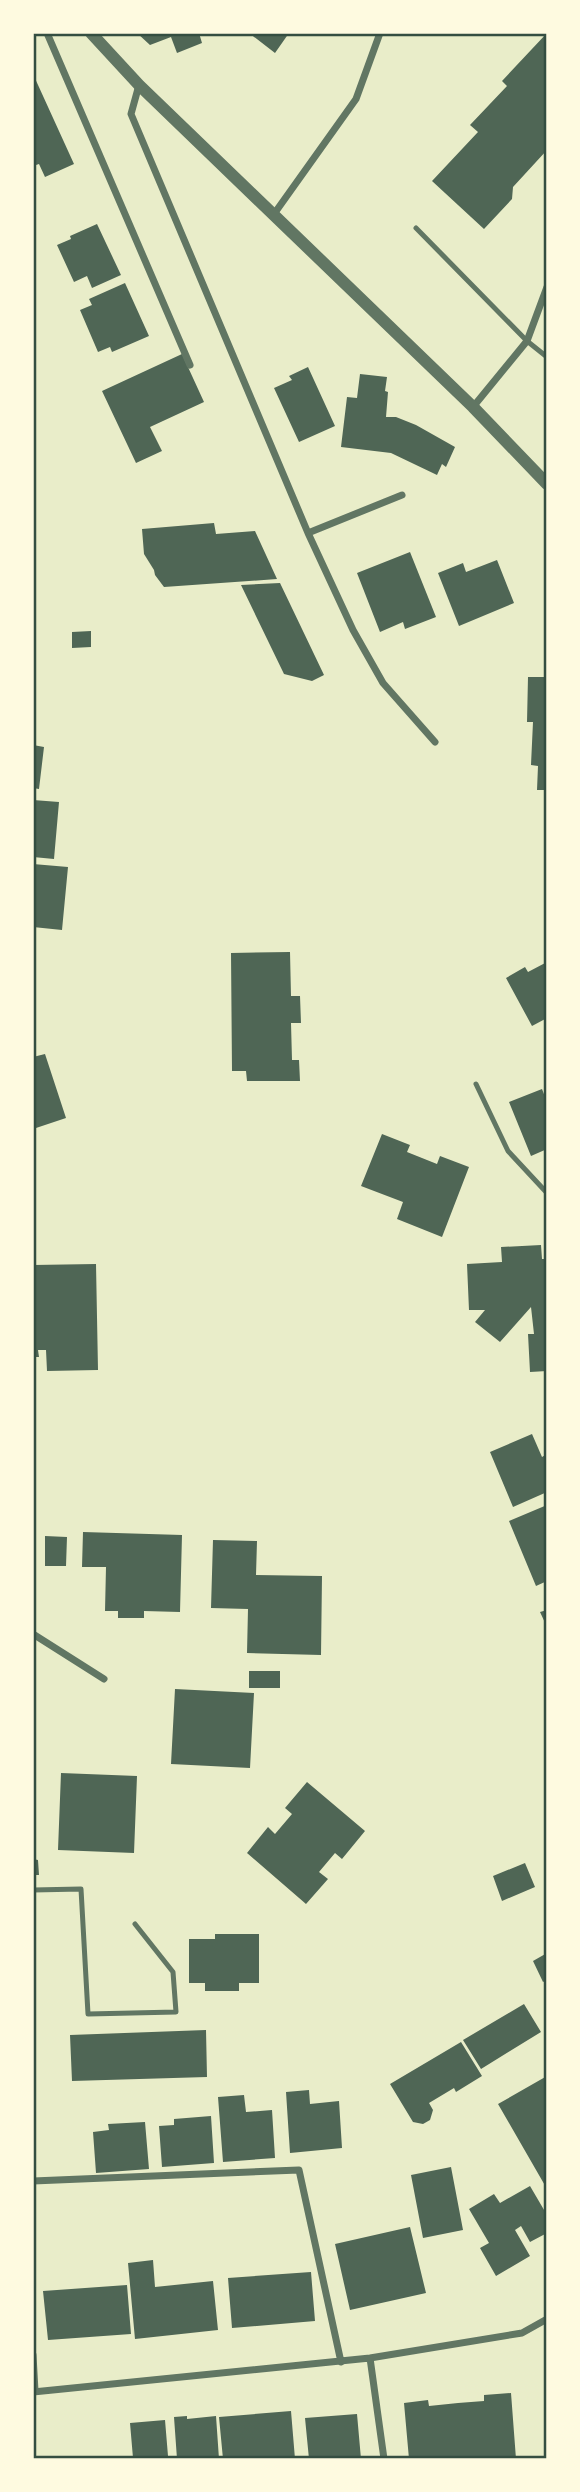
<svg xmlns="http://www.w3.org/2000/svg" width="580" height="2492" font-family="'Open Sans',sans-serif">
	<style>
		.building { fill: #4f6655 }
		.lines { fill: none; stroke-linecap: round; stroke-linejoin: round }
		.service { stroke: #617663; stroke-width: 5 }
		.minor { stroke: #617663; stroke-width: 7 }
		.tertiary { stroke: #617663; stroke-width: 12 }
		.neatline { fill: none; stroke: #344e41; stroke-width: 2.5 }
	</style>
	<rect width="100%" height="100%" fill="#e9edc9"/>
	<!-- building -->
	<path class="building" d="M 137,33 L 199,33 L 202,43 L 177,53 L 171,37 L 150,45 Z
		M 249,33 L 289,33 L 275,53 Z
		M 547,33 L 547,150 L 513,187 L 512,199 L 484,229 L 432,181 L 478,132 L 470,125 L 507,86 L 502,81 Z
		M 33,74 L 74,164 L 45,177 L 39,164 L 33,166 Z
		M 97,224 L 121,275 L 92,288 L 87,276 L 74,282 L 57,245 L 71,239 L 70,236 Z
		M 125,283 L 149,336 L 112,352 L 110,347 L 98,352 L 80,310 L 92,305 L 89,299 Z
		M 182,354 L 204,402 L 150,427 L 162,451 L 136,463 L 102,391 Z
		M 308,367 L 335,426 L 299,442 L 274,388 L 292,380 L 289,376 Z
		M 360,374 L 387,377 L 385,391 L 388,392 L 386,417 L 396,417 L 416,425 L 455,447 L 446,467 L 442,464 L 437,475 L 391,453 L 341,447 L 347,397 L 357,398 Z
		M 214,523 L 216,534 L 255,531 L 277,579 L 164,587 L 155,575 L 154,570 L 144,554 L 142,529 Z
		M 410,552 L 436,617 L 405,629 L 403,622 L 380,632 L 357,573 Z
		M 497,560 L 514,603 L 459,626 L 438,573 L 463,563 L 466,572 Z
		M 280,583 L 324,675 L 312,681 L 284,674 L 241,585 Z
		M 91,631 L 91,647 L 72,648 L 72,632 Z
		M 528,677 L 547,677 L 547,790 L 537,790 L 538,766 L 531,765 L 533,722 L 527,722 Z
		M 33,745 L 44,747 L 39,789 L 33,788 Z
		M 33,800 L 59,802 L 54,859 L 33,857 Z
		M 33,864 L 68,867 L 62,930 L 33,927 Z
		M 290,952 L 291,996 L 300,996 L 301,1023 L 291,1023 L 292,1060 L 299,1060 L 300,1081 L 247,1081 L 246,1071 L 232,1071 L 231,953 Z
		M 547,962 L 547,1018 L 532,1026 L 506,978 L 525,967 L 528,972 Z
		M 45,1054 L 66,1118 L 33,1129 L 33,1057 Z
		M 542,1089 L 547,1102 L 547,1149 L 531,1156 L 509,1102 Z
		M 382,1134 L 410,1145 L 407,1152 L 437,1164 L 440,1156 L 469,1167 L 442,1237 L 397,1219 L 403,1202 L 361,1186 Z
		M 541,1245 L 542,1259 L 547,1259 L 547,1371 L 530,1372 L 528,1334 L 534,1334 L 531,1307 L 500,1342 L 475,1322 L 485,1310 L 469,1310 L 467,1264 L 502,1262 L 501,1247 Z
		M 96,1264 L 98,1370 L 47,1371 L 46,1350 L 38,1350 L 39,1357 L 33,1357 L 33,1265 Z
		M 532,1434 L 542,1457 L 547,1454 L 547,1492 L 513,1507 L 490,1452 Z
		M 547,1505 L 547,1581 L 536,1586 L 509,1521 Z
		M 83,1532 L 182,1535 L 180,1612 L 144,1611 L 144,1618 L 118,1618 L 118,1611 L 105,1611 L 106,1567 L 82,1567 Z
		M 45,1536 L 67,1537 L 66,1566 L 45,1566 Z
		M 213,1540 L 257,1541 L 256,1575 L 322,1576 L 321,1655 L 247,1653 L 248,1609 L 211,1608 Z
		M 547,1610 L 547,1627 L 540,1612 Z
		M 249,1671 L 280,1671 L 280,1688 L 249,1688 Z
		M 175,1689 L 254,1693 L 250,1768 L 171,1764 Z
		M 61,1773 L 137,1776 L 134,1853 L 58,1850 Z
		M 307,1782 L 365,1831 L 342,1859 L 335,1853 L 319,1872 L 328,1879 L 306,1904 L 247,1853 L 268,1827 L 275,1834 L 292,1814 L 285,1808 Z
		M 33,1859 L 38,1860 L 39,1875 L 33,1875 Z
		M 525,1863 L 535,1887 L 502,1901 L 493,1876 Z
		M 215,1934 L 259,1934 L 259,1983 L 239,1983 L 239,1991 L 205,1991 L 205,1983 L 189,1983 L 189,1939 L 215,1939 Z
		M 547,1953 L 547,1980 L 543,1982 L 533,1961 Z
		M 524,2004 L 541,2032 L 481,2069 L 463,2040 Z
		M 206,2030 L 207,2077 L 72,2081 L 70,2035 Z
		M 461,2042 L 482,2076 L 456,2092 L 454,2088 L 429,2103 L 433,2110 L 430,2120 L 423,2124 L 413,2122 L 390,2084 Z
		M 547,2076 L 547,2189 L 498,2104 Z
		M 309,2090 L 310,2104 L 339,2101 L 342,2148 L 290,2153 L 286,2092 Z
		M 244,2095 L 246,2112 L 272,2110 L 275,2158 L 223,2162 L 218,2097 Z
		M 211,2116 L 214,2163 L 162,2167 L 159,2126 L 174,2125 L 174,2119 Z
		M 145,2122 L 149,2169 L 96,2173 L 93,2132 L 109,2130 L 108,2124 Z
		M 451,2167 L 463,2230 L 423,2238 L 411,2175 Z
		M 530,2186 L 547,2215 L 547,2233 L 530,2242 L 521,2226 L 515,2230 L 530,2256 L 496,2276 L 480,2248 L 489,2243 L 469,2209 L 494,2194 L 500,2203 Z
		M 410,2227 L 426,2293 L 350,2310 L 335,2244 Z
		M 153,2260 L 155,2287 L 213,2281 L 218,2330 L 135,2339 L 128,2263 Z
		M 311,2272 L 315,2321 L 232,2328 L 228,2278 Z
		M 127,2285 L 131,2334 L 48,2340 L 43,2291 Z
		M 511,2393 L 516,2459 L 409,2459 L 404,2403 L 428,2400 L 429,2406 L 458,2403 L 484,2401 L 484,2395 Z
		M 291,2411 L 295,2459 L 223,2459 L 219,2417 Z
		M 357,2414 L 361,2459 L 309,2459 L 305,2418 Z
		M 187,2416 L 187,2419 L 216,2416 L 219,2459 L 177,2459 L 174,2417 Z
		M 165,2420 L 168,2456 L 133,2458 L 130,2423 Z"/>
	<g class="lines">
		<!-- service -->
		<path class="service" d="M 416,228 L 527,341 L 547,357
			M 476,1084 L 508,1151 L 547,1193
			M 33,1890 L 81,1889 L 88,2014 L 176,2012 L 173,1972 L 135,1924"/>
		<!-- minor -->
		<path class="minor" d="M 47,33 L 190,365
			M 139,85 L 131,114 L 308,533 L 353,630 L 383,683 L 435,742
			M 274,214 L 356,99 L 380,33
			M 473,407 L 527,341 L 547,287
			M 308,533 L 402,495
			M 33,1634 L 104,1679
			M 33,2181 L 299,2170 L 341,2362
			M 33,2355 L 35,2391
			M 370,2358 L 384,2459
			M 33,2392 L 370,2358 L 522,2333 L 547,2319"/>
		<!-- tertiary -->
		<path class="tertiary" d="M 91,33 L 139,85 L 473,407 L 547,484"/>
	</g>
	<!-- border -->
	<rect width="580" height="2492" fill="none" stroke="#fefae0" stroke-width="70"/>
	<rect x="35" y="35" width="510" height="2422" class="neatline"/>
</svg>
